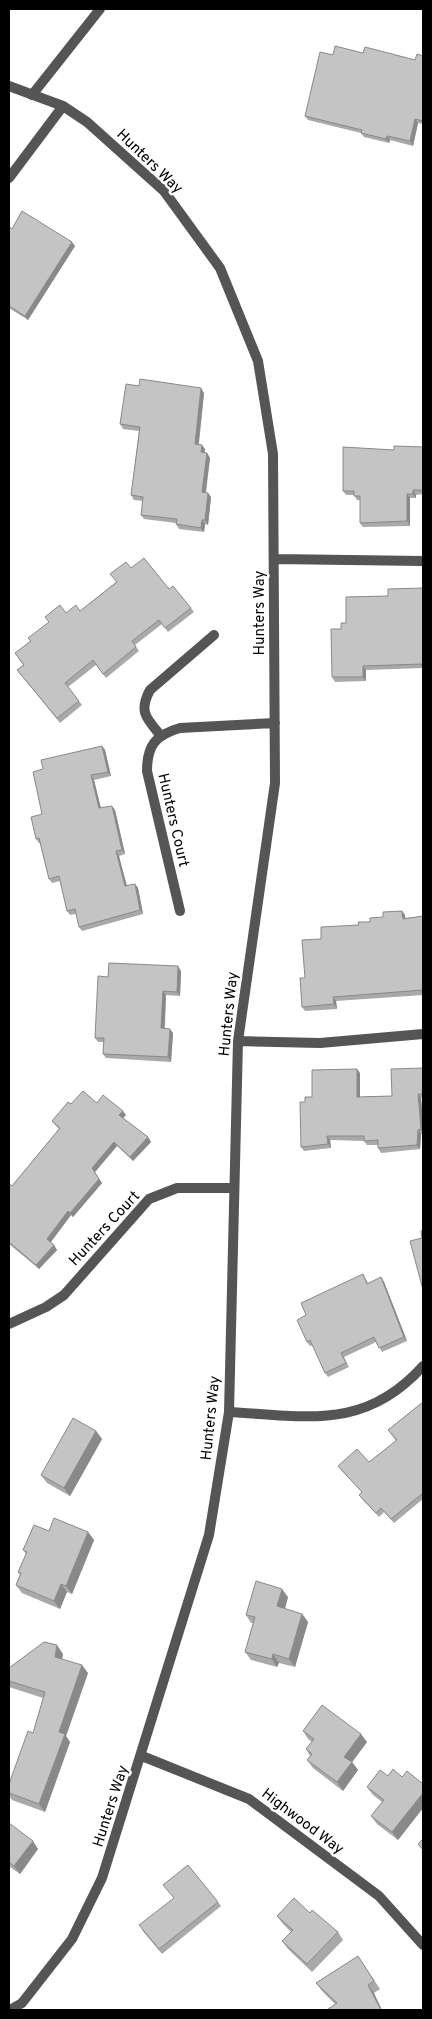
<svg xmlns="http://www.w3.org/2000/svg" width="432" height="2019" font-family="Overpass,sans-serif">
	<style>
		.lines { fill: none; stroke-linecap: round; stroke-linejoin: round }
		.lane { stroke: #555; stroke-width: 10 }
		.street { stroke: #555; stroke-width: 10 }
		.wall { fill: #a9a9a9 }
		.shaded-wall { fill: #898989 }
		.building { fill: #c4c4c4; stroke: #898989 }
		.labels { text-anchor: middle; stroke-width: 5; stroke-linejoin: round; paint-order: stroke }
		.street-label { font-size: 15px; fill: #000; stroke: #fff }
	</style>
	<rect width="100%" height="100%" fill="#fff"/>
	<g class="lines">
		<!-- lane -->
		<path class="lane" d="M 32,95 L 100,9"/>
		<!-- street -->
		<path class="street" d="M 9,86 L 63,106 L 87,122 L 164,191 L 220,268 L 258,361 L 273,454 L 275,783 L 238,1041 L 229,1412 L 209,1535 L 102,1878 L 72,1939 L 22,2003 L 10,2010
			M 9,178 L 63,106
			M 274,559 L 423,561
			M 161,736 C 147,719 138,712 150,690 L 214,635
			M 180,911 L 147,771 C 147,746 155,735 180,728 L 275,723
			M 238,1041 L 320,1043 L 423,1034
			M 9,1324 L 46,1307 L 64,1295 L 149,1199 L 177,1188 L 234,1188
			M 229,1412 C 306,1416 365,1431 423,1366
			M 142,1756 L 249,1799 L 379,1896 L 423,1945"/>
	</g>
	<!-- wall -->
	<path class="wall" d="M 363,53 L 415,60 L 423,56 L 423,124 L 418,123 L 413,146 L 390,140 L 389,143 L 364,137 L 361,133 L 308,120 L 305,116 L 333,55 Z
		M 9,227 L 12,229 L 75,246 L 28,320 L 9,308 Z
		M 204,393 L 199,444 L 205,449 L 204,453 L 207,453 L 210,458 L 206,493 L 208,493 L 211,497 L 208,525 L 205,524 L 204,532 L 179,529 L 176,524 L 176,523 L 144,519 L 141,515 L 143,501 L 134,500 L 131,495 L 139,431 L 123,429 L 120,424 Z
		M 423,447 L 423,494 L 416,495 L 416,498 L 410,498 L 410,526 L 363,527 L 360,523 L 360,500 L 357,500 L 354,495 L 346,495 L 343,491 L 394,450 Z
		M 131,568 L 169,589 L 191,608 L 194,612 L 168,632 L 162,624 L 135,645 L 139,651 L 106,678 L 96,665 L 68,687 L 82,705 L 60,723 L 17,670 L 23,665 L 15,653 L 66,613 L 80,611 L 116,582 Z
		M 423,588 L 423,668 L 366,670 L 366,681 L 335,682 L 332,677 L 341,629 L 346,623 L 388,596 Z
		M 102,746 L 105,750 L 111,776 L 94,780 L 101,808 L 115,810 L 125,854 L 119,856 L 126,886 L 135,884 L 138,888 L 143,914 L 82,931 L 79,927 L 76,914 L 70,915 L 67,911 L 60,881 L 52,883 L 49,879 L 40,843 L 39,843 L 36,839 L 42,814 L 43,769 Z
		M 402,911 L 405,915 L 405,918 L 423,916 L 423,995 L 336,1001 L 337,1009 L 305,1011 L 302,1007 L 305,978 L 321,939 L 359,925 Z
		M 181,971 L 180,996 L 166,995 L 165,1028 L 173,1033 L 171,1062 L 106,1058 L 103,1054 L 104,1042 L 98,1042 L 95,1038 L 108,977 Z
		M 423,1068 L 423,1098 L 421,1098 L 423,1121 L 423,1134 L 421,1134 L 420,1149 L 381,1153 L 378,1148 L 378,1145 L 367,1145 L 364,1141 L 330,1140 L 331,1148 L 304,1151 L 301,1147 L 305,1102 L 312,1097 L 360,1073 L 360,1097 L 392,1096 Z
		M 97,1103 L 126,1115 L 123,1118 L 148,1137 L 151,1142 L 133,1161 L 117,1146 L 95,1172 L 102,1183 L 73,1217 L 71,1215 L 51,1242 L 57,1250 L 39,1269 L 9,1244 L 9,1183 L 12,1186 L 59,1129 L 55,1125 L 52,1121 L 71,1104 Z
		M 363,1274 L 368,1283 L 381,1277 L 384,1282 L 407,1341 L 382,1352 L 376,1342 L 344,1357 L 349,1367 L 328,1377 L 325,1373 L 313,1345 L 310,1346 L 307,1342 L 306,1315 Z
		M 423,1402 L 423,1499 L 394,1523 L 384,1512 L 379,1517 L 362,1499 L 359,1495 L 362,1492 L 341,1470 L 338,1466 L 369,1462 L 396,1441 L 388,1430 Z
		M 96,1431 L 102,1439 L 70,1496 L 47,1483 L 41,1475 Z
		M 49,1531 L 88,1532 L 94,1540 L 72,1594 L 67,1592 L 60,1609 L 22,1593 L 16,1585 L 20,1575 L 18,1572 L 26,1554 L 23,1550 Z
		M 288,1597 L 285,1609 L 302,1614 L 308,1622 L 295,1667 L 279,1663 L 277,1667 L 251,1660 L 245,1652 L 253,1623 L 251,1623 L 246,1615 Z
		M 63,1654 L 62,1659 L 88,1673 L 66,1736 L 70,1742 L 45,1812 L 12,1800 L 9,1796 L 9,1784 L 33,1733 L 43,1698 L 9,1687 L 9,1668 Z
		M 303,1731 L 367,1742 L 352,1762 L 358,1770 L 343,1791 L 313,1768 L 307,1760 L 310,1756 L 306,1749 L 312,1742 L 308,1739 Z
		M 388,1776 L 402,1777 L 423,1784 L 423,1808 L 398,1840 L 377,1824 L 371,1816 L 382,1802 L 373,1795 L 367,1787 Z
		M 9,1823 L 38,1849 L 20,1874 L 10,1867 L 9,1869 Z
		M 218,1902 L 221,1906 L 162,1954 L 142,1930 Z
		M 310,1913 L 338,1932 L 343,1940 L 312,1972 L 288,1949 L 282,1941 L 291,1932 L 283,1924 L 277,1916 Z
		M 358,1956 L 380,1989 L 374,1993 L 335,2004 L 322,1991 L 316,1983 Z"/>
	<!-- shaded-wall -->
	<path class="shaded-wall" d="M 415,119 L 418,123 L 413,146 L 410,141 Z
		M 387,136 L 390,140 L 389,143 L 386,139 Z
		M 72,242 L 75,246 L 28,320 L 25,316 Z
		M 201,388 L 204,393 L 198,448 L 195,444 Z
		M 202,445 L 205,449 L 204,457 L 201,452 Z
		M 207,453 L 210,458 L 205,496 L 202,492 Z
		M 413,490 L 416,495 L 416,498 L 413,494 Z
		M 208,493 L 211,497 L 208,525 L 205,520 Z
		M 407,494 L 410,498 L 410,526 L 407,521 Z
		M 202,520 L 205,524 L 204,532 L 201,528 Z
		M 363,666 L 366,670 L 366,681 L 363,677 Z
		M 102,746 L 105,750 L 111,776 L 108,772 Z
		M 91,775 L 94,780 L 102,813 L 99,808 Z
		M 112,806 L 115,810 L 125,854 L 122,850 Z
		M 116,851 L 119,856 L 128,890 L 125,886 Z
		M 135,884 L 138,888 L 143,914 L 140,910 Z
		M 402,911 L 405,915 L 406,923 L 403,919 Z
		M 178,966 L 181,971 L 180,996 L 177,992 Z
		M 163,991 L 166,995 L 164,1032 L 161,1028 Z
		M 333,997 L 336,1001 L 337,1009 L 334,1004 Z
		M 170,1029 L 173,1033 L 171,1062 L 168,1057 Z
		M 357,1069 L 360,1073 L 360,1101 L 357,1097 Z
		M 418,1094 L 421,1098 L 423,1121 L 423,1132 L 421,1129 Z
		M 123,1111 L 126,1115 L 122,1119 L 119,1115 Z
		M 418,1130 L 421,1134 L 420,1149 L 417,1145 Z
		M 327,1136 L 330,1140 L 331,1148 L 328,1144 Z
		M 148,1137 L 151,1142 L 133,1161 L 130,1157 Z
		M 114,1142 L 117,1146 L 95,1172 L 92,1168 Z
		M 99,1179 L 102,1183 L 73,1217 L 70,1213 Z
		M 68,1211 L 71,1215 L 50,1243 L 47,1239 Z
		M 54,1245 L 57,1250 L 39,1269 L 36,1265 Z
		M 381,1277 L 384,1282 L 407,1341 L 404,1337 Z
		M 96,1431 L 102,1439 L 70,1496 L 64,1488 Z
		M 88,1532 L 94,1540 L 72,1594 L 66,1586 Z
		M 61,1584 L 67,1592 L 60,1609 L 54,1601 Z
		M 282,1589 L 288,1597 L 283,1615 L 277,1606 Z
		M 302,1614 L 308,1622 L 295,1667 L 289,1659 Z
		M 57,1645 L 63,1654 L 61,1665 L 55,1657 Z
		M 273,1654 L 279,1663 L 277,1667 L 272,1659 Z
		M 82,1665 L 88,1673 L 66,1736 L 70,1742 L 45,1812 L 39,1804 L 59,1732 Z
		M 361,1734 L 367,1742 L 350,1765 L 344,1757 Z
		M 352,1762 L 358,1770 L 343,1791 L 337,1782 Z
		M 423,1793 L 423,1808 L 398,1840 L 392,1832 Z
		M 33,1841 L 38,1849 L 20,1874 L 14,1866 Z
		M 368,1985 L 374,1993 L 382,2010 L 381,2010 Z"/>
	<!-- building -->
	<path class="building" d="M 335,46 L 363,53 L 365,47 L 415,60 L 417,54 L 423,56 L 423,121 L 415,119 L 410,141 L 387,136 L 386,139 L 361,133 L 362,130 L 305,116 L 320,52 L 333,55 Z
		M 22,211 L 72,242 L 25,316 L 9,306 L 9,227 L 12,229 Z
		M 140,379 L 201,388 L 195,444 L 202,445 L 201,452 L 207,453 L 202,492 L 208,493 L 205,520 L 202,520 L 201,528 L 176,524 L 177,519 L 141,515 L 143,497 L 131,495 L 140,427 L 120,424 L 126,384 L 139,386 Z
		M 394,446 L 423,447 L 423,490 L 413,490 L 413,494 L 407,494 L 407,521 L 360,523 L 360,496 L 354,496 L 354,491 L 343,491 L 343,447 L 394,450 Z
		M 144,558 L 169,589 L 173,586 L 191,608 L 165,628 L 159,620 L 132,641 L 136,647 L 103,674 L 93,660 L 65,683 L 79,701 L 57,718 L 17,670 L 24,665 L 15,653 L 31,641 L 28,638 L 49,622 L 45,617 L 60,605 L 66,613 L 76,605 L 80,611 L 117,582 L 110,574 L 126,562 L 131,568 Z
		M 423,588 L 423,666 L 422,666 L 422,664 L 363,666 L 363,677 L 332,677 L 331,629 L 341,629 L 341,623 L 346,623 L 346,597 L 388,596 L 388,589 Z
		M 102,746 L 108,772 L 91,775 L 99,808 L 112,806 L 122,850 L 116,851 L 125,886 L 135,884 L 140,910 L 79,927 L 75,909 L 67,911 L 59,876 L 49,879 L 39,838 L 36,839 L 31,817 L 42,814 L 33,772 L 43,769 L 41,760 Z
		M 402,911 L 403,919 L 423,916 L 423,990 L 333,997 L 334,1004 L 302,1007 L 300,978 L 305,978 L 302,940 L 321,939 L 321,927 L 359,925 L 358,922 L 370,922 L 370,918 L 383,917 L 383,912 Z
		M 109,963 L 178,966 L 177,992 L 163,991 L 161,1028 L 170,1029 L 168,1057 L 103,1054 L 104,1038 L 95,1038 L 98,976 L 108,977 Z
		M 423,1068 L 423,1094 L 418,1094 L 421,1129 L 418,1130 L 417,1145 L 378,1148 L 378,1140 L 364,1141 L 364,1136 L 327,1136 L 328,1144 L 301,1147 L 300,1102 L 305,1102 L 305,1097 L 312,1097 L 312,1070 L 357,1069 L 357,1097 L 392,1096 L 391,1069 Z
		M 83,1091 L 97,1103 L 103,1095 L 123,1111 L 119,1115 L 148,1137 L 130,1157 L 114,1142 L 92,1168 L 99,1179 L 70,1213 L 68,1211 L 47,1239 L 54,1245 L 36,1265 L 9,1242 L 9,1183 L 12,1186 L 60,1128 L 52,1121 L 68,1102 L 71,1104 Z
		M 423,1230 L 423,1290 L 410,1241 L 422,1238 L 421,1231 Z
		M 363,1274 L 367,1284 L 381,1277 L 404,1337 L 379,1348 L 374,1337 L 341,1353 L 346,1363 L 325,1373 L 310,1340 L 307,1342 L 297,1320 L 306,1315 L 301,1303 Z
		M 423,1402 L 423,1493 L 391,1519 L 381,1508 L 376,1513 L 359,1495 L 362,1492 L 338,1466 L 357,1449 L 369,1462 L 397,1440 L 388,1430 Z
		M 73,1418 L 96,1431 L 64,1488 L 41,1475 Z
		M 54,1518 L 88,1532 L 66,1586 L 61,1584 L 54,1601 L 16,1585 L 21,1573 L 18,1572 L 27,1552 L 23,1550 L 34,1525 L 49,1531 Z
		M 256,1581 L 282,1589 L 277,1606 L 302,1614 L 289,1659 L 273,1654 L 272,1659 L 245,1652 L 255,1617 L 246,1615 Z
		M 44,1642 L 57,1645 L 55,1657 L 82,1665 L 59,1732 L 65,1734 L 39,1804 L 9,1793 L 9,1784 L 28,1731 L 33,1733 L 45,1692 L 9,1681 L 9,1668 Z
		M 322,1705 L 361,1734 L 344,1757 L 352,1762 L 337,1782 L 307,1760 L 312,1754 L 306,1749 L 314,1739 L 303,1731 Z
		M 393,1769 L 402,1777 L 407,1771 L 423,1784 L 423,1793 L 392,1832 L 371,1816 L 384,1800 L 367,1787 L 380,1770 L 388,1776 Z
		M 9,1823 L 33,1841 L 14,1866 L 9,1862 Z
		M 423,1839 L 423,1850 L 418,1844 Z
		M 188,1865 L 218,1902 L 159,1949 L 139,1925 L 174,1898 L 163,1885 Z
		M 294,1898 L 310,1913 L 312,1910 L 338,1932 L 307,1964 L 282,1941 L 293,1930 L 277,1916 Z
		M 358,1956 L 374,1981 L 368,1985 L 381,2010 L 329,2010 L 328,2009 L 337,2003 L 316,1983 Z"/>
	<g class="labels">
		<!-- street labels -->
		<g class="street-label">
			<text transform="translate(150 161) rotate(44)" y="5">Hunters Way</text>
			<text transform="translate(259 613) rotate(-90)" y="5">Hunters Way</text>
			<text transform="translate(174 820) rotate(77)" y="5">Hunters Court</text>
			<text transform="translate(228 1014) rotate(-84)" y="5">Hunters Way</text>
			<text transform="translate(104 1228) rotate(-47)" y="5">Hunters Court</text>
			<text transform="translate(210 1418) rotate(-84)" y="5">Hunters Way</text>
			<text transform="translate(110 1806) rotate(-72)" y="5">Hunters Way</text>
			<text transform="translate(303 1821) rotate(37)" y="5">Highwood Way</text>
		</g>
	</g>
	<!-- border -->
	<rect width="432" height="2019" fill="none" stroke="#000000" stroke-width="20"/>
</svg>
